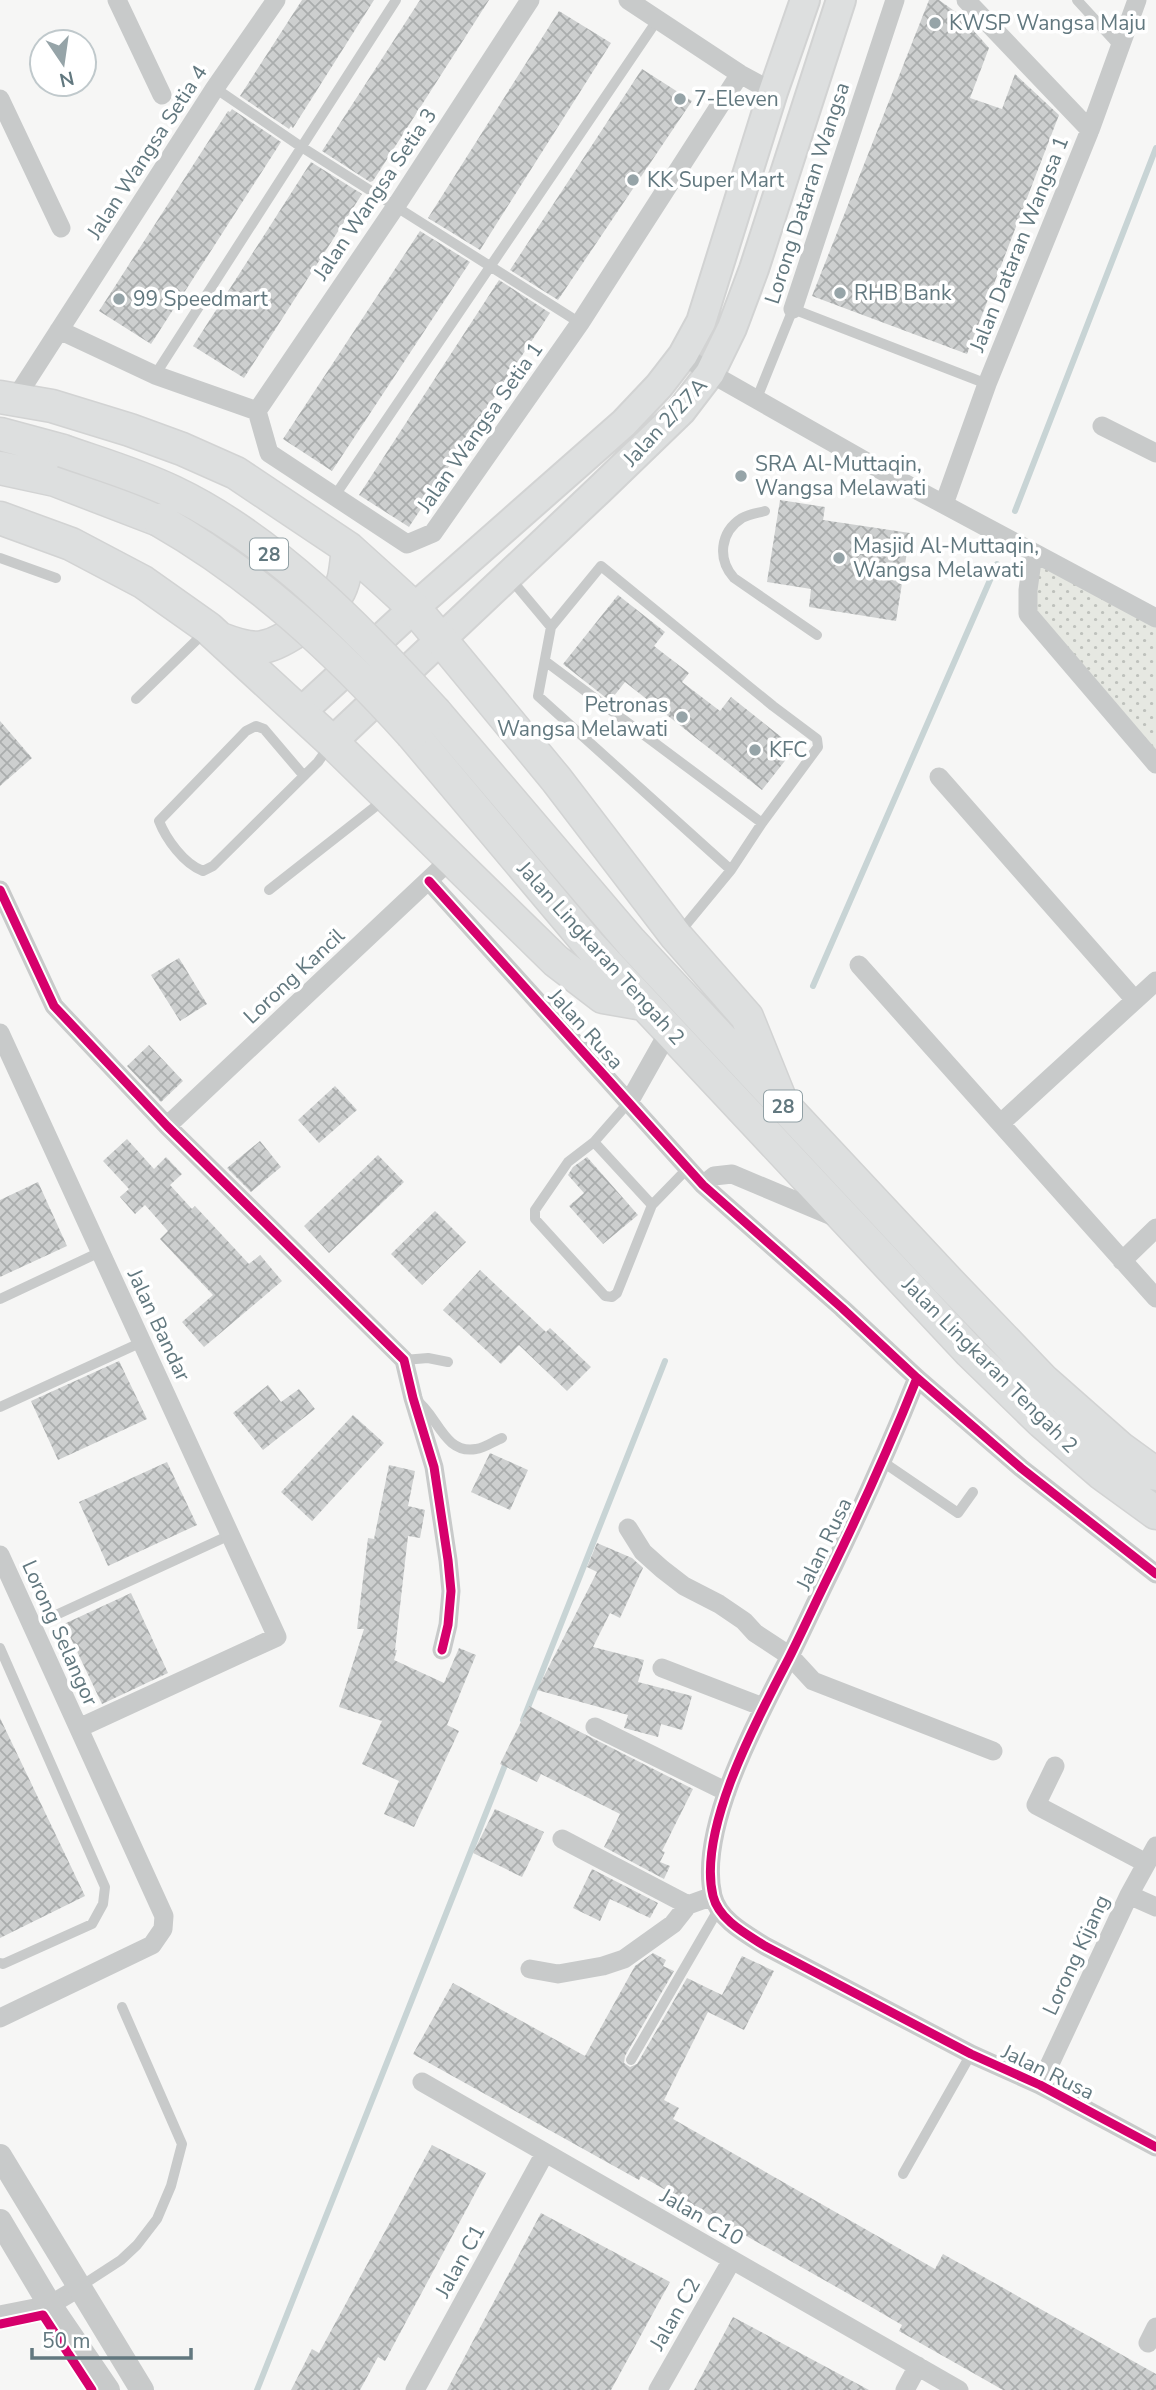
<svg xmlns="http://www.w3.org/2000/svg" width="1156" height="2390" font-family="'Nunito Sans',sans-serif">
	<style>
		.grass { fill: url(#grass-dots) }
		.lines { fill: none; stroke-linecap: round; stroke-linejoin: round }
		.stream { stroke: #c8d4d5; stroke-width: 6 }
		.building { fill: url(#building-cross-hatch) }
		.secondary-casing { stroke: #d2d3d3; stroke-width: 32 }
		.trunk-casing { stroke: #d2d3d3; stroke-width: 35 }
		.service { stroke: #c8caca; stroke-width: 10 }
		.minor { stroke: #c8caca; stroke-width: 19 }
		.tertiary { stroke: #c8caca; stroke-width: 24 }
		.secondary { stroke: #dddfdf; stroke-width: 28 }
		.trunk { stroke: #dddfdf; stroke-width: 32 }
		.trunk-bridge-casing { stroke: #d2d3d3; stroke-width: 35; stroke-linecap: butt }
		.trunk-bridge { stroke: #dddfdf; stroke-width: 32 }
		.cycleway-casing { stroke: #fff; stroke-width: 13 }
		.cycleway { stroke: #d6006c; stroke-width: 9 }
		.poi-dot { fill: #96a4a8; stroke: #fff; stroke-width: 2.5 }
		.labels { text-anchor: middle; stroke-width: 7; stroke-linejoin: round; paint-order: stroke }
		.shield { fill: #fff; stroke: #91a0a5; stroke-width: 2 }
		.shield-label { font-size: 19px; font-weight: bold; fill: #62787f }
		.poi-label { font-size: 21px; fill: #62787f; stroke: #fff; text-anchor: start }
		.street-label { font-size: 21px; fill: #62787f; stroke: #fff }
	</style>
	<defs>
		<pattern id="grass-dots" width="8" height="8" patternUnits="userSpaceOnUse" patternTransform="scale(1.75)"><rect width="8" height="8" fill="#e6e8e2"/><path d="M2 2h.1M6 6h.1" fill="none" stroke="#bec1bc" stroke-width="1.8" stroke-linecap="round"/></pattern>
		<pattern id="building-cross-hatch" width="8" height="8" patternUnits="userSpaceOnUse" patternTransform="scale(1.75)"><rect width="8" height="8" fill="#cdcfcf"/><path d="M0 0l8 8M0 8l8-8" fill="none" stroke="#aaadad"/></pattern>
	</defs>
	<rect width="100%" height="100%" fill="#f6f6f5"/>
	<!-- grass -->
	<path class="grass" d="M 1039,564 L 1156,626 L 1156,753 L 1033,608 Z"/>
	<g class="lines">
		<!-- stream -->
		<path class="stream" d="M 1015,511 L 1156,148
			M 813,986 L 997,564
			M 523,1720 L 665,1361
			M 257,2390 L 507,1760"/>
	</g>
	<!-- building -->
	<path class="building" d="M 302,0 L 374,0 L 293,128 L 291,126 L 289,129 L 240,96 Z
		M 420,0 L 489,0 L 373,181 L 370,182 L 322,151 Z
		M 929,0 L 939,0 L 960,15 L 989,48 L 970,98 L 1002,109 L 1015,74 L 1059,115 L 967,354 L 812,296 Z
		M 559,11 L 611,43 L 480,250 L 428,218 Z
		M 642,69 L 692,101 L 558,300 L 510,270 Z
		M 232,109 L 281,142 L 151,344 L 99,311 L 228,111 L 230,112 Z
		M 311,162 L 362,194 L 244,378 L 193,346 Z
		M 420,231 L 470,262 L 332,471 L 283,439 Z
		M 499,280 L 550,313 L 409,527 L 359,495 Z
		M 780,500 L 825,507 L 823,520 L 910,533 L 896,621 L 809,607 L 811,589 L 767,582 Z
		M 618,595 L 665,632 L 654,646 L 689,673 L 682,682 L 720,711 L 731,697 L 795,748 L 762,790 L 625,682 L 610,701 L 563,664 Z
		M 0,721 L 32,758 L 0,786 Z
		M 179,958 L 207,1004 L 180,1021 L 151,975 Z
		M 149,1045 L 183,1081 L 161,1102 L 127,1066 Z
		M 335,1086 L 357,1110 L 319,1143 L 298,1120 Z
		M 127,1139 L 154,1169 L 166,1157 L 182,1174 L 170,1185 L 192,1209 L 195,1206 L 249,1264 L 260,1255 L 282,1281 L 204,1347 L 182,1322 L 213,1295 L 160,1239 L 168,1231 L 145,1205 L 135,1214 L 120,1197 L 129,1189 L 103,1161 Z
		M 260,1141 L 281,1167 L 251,1192 L 227,1168 Z
		M 378,1155 L 404,1182 L 329,1253 L 304,1226 Z
		M 587,1157 L 638,1215 L 603,1244 L 569,1206 L 584,1193 L 568,1175 L 573,1167 Z
		M 38,1182 L 67,1246 L 0,1277 L 0,1200 Z
		M 435,1211 L 466,1242 L 422,1285 L 391,1254 Z
		M 480,1270 L 546,1332 L 550,1328 L 591,1367 L 567,1391 L 519,1345 L 501,1364 L 443,1310 Z
		M 119,1361 L 147,1419 L 58,1460 L 31,1401 Z
		M 268,1385 L 281,1402 L 299,1389 L 315,1409 L 263,1450 L 233,1413 Z
		M 353,1415 L 384,1443 L 312,1521 L 281,1492 Z
		M 490,1453 L 528,1470 L 510,1510 L 471,1492 Z
		M 167,1462 L 197,1525 L 108,1566 L 79,1502 Z
		M 389,1465 L 415,1471 L 408,1506 L 425,1510 L 420,1538 L 408,1536 L 395,1650 L 397,1650 L 394,1660 L 444,1683 L 459,1648 L 476,1655 L 447,1725 L 459,1731 L 414,1827 L 384,1814 L 399,1781 L 362,1764 L 382,1721 L 339,1707 L 364,1629 L 357,1629 L 368,1538 L 374,1539 Z
		M 597,1543 L 632,1558 L 643,1568 L 620,1618 L 610,1613 L 593,1647 L 644,1660 L 638,1682 L 692,1696 L 682,1730 L 661,1724 L 658,1737 L 624,1728 L 628,1715 L 537,1690 L 597,1572 L 587,1567 Z
		M 131,1593 L 168,1673 L 102,1704 L 64,1624 Z
		M 529,1706 L 693,1789 L 662,1851 L 665,1852 L 660,1862 L 670,1866 L 664,1879 L 604,1847 L 620,1814 L 541,1774 L 537,1782 L 500,1764 Z
		M 0,1718 L 85,1896 L 0,1938 Z
		M 495,1809 L 544,1832 L 522,1877 L 473,1853 Z
		M 592,1869 L 658,1903 L 650,1918 L 610,1899 L 600,1921 L 573,1908 Z
		M 653,1953 L 666,1960 L 663,1966 L 674,1971 L 625,2056 L 624,2063 L 630,2067 L 637,2064 L 687,1978 L 722,1995 L 742,1956 L 774,1971 L 744,2030 L 708,2012 L 664,2100 L 679,2108 L 673,2119 L 935,2269 L 943,2254 L 1156,2374 L 1156,2390 L 1003,2390 L 899,2331 L 902,2325 L 861,2301 L 641,2176 L 639,2180 L 413,2054 L 453,1983 L 585,2056 L 635,1966 Z
		M 432,2145 L 486,2173 L 385,2361 L 378,2357 L 360,2390 L 291,2390 L 312,2349 L 319,2353 Z
		M 541,2213 L 670,2282 L 611,2390 L 447,2390 Z
		M 733,2317 L 802,2354 L 869,2390 L 694,2390 Z"/>
	<g class="lines">
		<!-- secondary casing -->
		<g class="secondary-casing">
			<path id="secondary" d="M 300,713 L 414,608 L 624,423 L 659,386 L 683,355 L 701,322 L 773,92 L 805,0
				M 332,742 L 598,491 L 681,411 L 710,373 L 732,328 L 754,269 L 841,0"/>
		</g>
		<!-- trunk casing -->
		<g class="trunk-casing">
			<path id="trunk" d="M 0,397 L 52,406 L 130,430 L 182,449 L 236,473 L 348,548 L 389,585 L 414,608 L 442,641 L 556,779 L 676,936 L 747,1017 L 783,1106
				M 0,434 L 63,451
				M 0,468 L 55,480 L 159,520
				M 0,518 L 71,544 L 143,582 L 208,628 L 332,742 L 556,961 L 603,997 L 643,1004
				M 221,639 C 234,644 250,650 263,647 C 284,643 326,613 337,595 C 346,581 346,563 348,548
				M 436,713 L 631,942 L 947,1280 L 1044,1381 L 1120,1448 L 1156,1474
				M 412,734 L 591,947 L 970,1352 L 1042,1422 L 1101,1473 L 1156,1513"/>
		</g>
		<!-- service -->
		<path class="service" d="M 1077,0 L 1120,47
			M 215,88 L 300,146 L 580,323
			M 155,375 L 396,0
			M 757,398 L 793,309 L 987,384
			M 334,497 L 658,19
			M 765,511 C 758,513 749,514 742,518 C 720,532 717,559 734,578 L 817,635
			M 0,558 L 56,578
			M 509,577 L 551,627 L 538,696 L 731,870
			M 551,627 L 601,566 L 773,706 L 817,739 L 818,747 L 762,823
			M 545,661 L 762,823 L 731,870 L 679,933
			M 136,699 L 206,631
			M 304,776 L 264,729 L 256,726 L 246,731 L 159,821 C 166,839 184,864 203,871 L 213,866 L 318,762 L 330,745
			M 269,890 L 385,799
			M 629,1102 L 594,1142 L 568,1162 L 535,1210 L 535,1219 L 605,1296 L 612,1297 L 617,1293 L 652,1205 L 687,1169
			M 594,1142 L 652,1205
			M 0,1299 L 100,1252
			M 404,1360 L 428,1358 L 448,1362
			M 416,1400 C 437,1414 444,1455 476,1449 C 485,1448 494,1441 502,1438
			M 0,1407 L 142,1342
			M 883,1462 L 958,1513 L 973,1492
			M 32,1626 L 230,1535
			M 0,1648 L 105,1887 L 103,1904 L 92,1924 L 3,1964 L 0,1963
			M 631,2060 L 718,1910
			M 903,2174 L 971,2054
			M 81,2286 L 121,2260 L 137,2245 L 157,2219 L 171,2186 L 182,2144 L 122,2007"/>
		<!-- minor -->
		<path class="minor" d="M 117,0 L 162,95
			M 628,0 L 740,74 L 773,92
			M 966,0 L 1090,130
			M 0,99 L 61,228
			M 793,309 L 895,0
			M 59,330 L 155,375 L 257,411
			M 683,355 L 710,373 L 902,482 L 1156,618
			M 15,399 L 215,88 L 276,0
			M 257,411 L 269,453 L 407,544 L 433,533 L 580,323 L 740,74
			M 257,411 L 396,206 L 530,0
			M 1102,426 L 1156,453
			M 944,504 L 987,384 L 1090,130 L 1137,0
			M 1033,554 L 1028,590 L 1028,614 L 1156,764
			M 939,777 L 1135,1000
			M 429,881 L 703,1185 L 842,1308 L 917,1378 L 1021,1468 L 1156,1574
			M 0,890 L 54,1006 L 167,1126 L 404,1360 L 413,1398 L 434,1467 L 448,1560 L 451,1591 L 448,1625 L 442,1650
			M 859,965 L 1156,1298
			M 0,1033 L 277,1637 L 79,1728
			M 629,1102 L 669,1031
			M 1001,1123 L 1156,981
			M 167,1126 L 452,858
			M 703,1185 L 714,1176 L 732,1174 L 839,1219
			M 1122,1261 L 1156,1228
			M 917,1378 C 891,1443 863,1505 833,1567 C 818,1597 804,1628 789,1658 C 758,1718 697,1829 713,1896 C 719,1920 746,1934 765,1946 L 971,2054 L 1040,2085 L 1156,2147
			M 628,1528 L 643,1552 L 662,1569 L 684,1586 L 719,1604 L 744,1621 L 755,1633 L 790,1656 L 813,1681 L 993,1751
			M 0,1555 L 164,1916 L 163,1929 L 152,1945 L 0,2018
			M 662,1668 L 763,1707
			M 595,1727 L 727,1792
			M 1055,1766 L 1036,1805 L 1146,1863
			M 562,1839 L 688,1905
			M 1129,1895 L 1156,1907
			M 530,1969 L 558,1974 L 603,1966 L 624,1959 L 673,1924 L 688,1905 L 713,1896
			M 422,2082 L 959,2390
			M 1040,2085 L 1129,1895 L 1156,1846
			M 0,2315 L 50,2305 L 80,2287
			M 1148,2343 L 1156,2327
			M 415,2390 L 545,2153
			M 658,2390 L 732,2260
			M 905,2390 L 918,2366"/>
		<!-- tertiary -->
		<path class="tertiary" d="M 0,2156 L 142,2390
			M 0,2221 L 50,2305 L 108,2390"/>
		<!-- secondary -->
		<use href="#secondary" class="secondary"/>
		<!-- trunk -->
		<use href="#trunk" class="trunk"/>
		<!-- trunk-bridge casing -->
		<g class="trunk-bridge-casing">
			<path id="trunk-bridge" d="M 63,451 C 100,464 138,475 173,492 C 274,540 361,631 436,713
				M 159,520 C 257,576 337,651 412,734"/>
		</g>
		<!-- trunk-bridge -->
		<use href="#trunk-bridge" class="trunk-bridge"/>
		<!-- cycleway casing -->
		<g class="cycleway-casing">
			<path id="cycleway" d="M 429,881 L 703,1185 L 842,1308 L 917,1378 L 1021,1468 L 1156,1574
				M 0,890 L 54,1006 L 167,1126 L 404,1360 L 413,1398 L 434,1467 L 448,1560 L 451,1591 L 448,1625 L 442,1650
				M 917,1378 C 891,1443 863,1505 833,1567 C 818,1597 804,1628 789,1658 C 758,1718 697,1829 713,1896 C 719,1920 746,1934 765,1946 L 971,2054 L 1040,2085 L 1156,2147
				M 0,2324 L 43,2315 L 92,2390"/>
		</g>
		<!-- cycleway -->
		<use href="#cycleway" class="cycleway"/>
	</g>
	<!-- markers -->
	<g class="poi-dot">
		<circle cx="935" cy="23" r="7"/>
		<circle cx="680" cy="99" r="7"/>
		<circle cx="633" cy="180" r="7"/>
		<circle cx="840" cy="293" r="7"/>
		<circle cx="119" cy="299" r="7"/>
		<circle cx="741" cy="476" r="7"/>
		<circle cx="839" cy="558" r="7"/>
		<circle cx="682" cy="717" r="7"/>
		<circle cx="755" cy="750" r="7"/>
	</g>
	<g class="labels">
		<!-- shield labels -->
		<g class="shield">
			<rect x="250" y="538.5" width="38" height="31" rx="5"/>
			<rect x="764" y="1090.5" width="38" height="31" rx="5"/>
		</g>
		<g class="shield-label">
			<text x="269" y="561">28</text>
			<text x="783" y="1113">28</text>
		</g>
		<!-- poi labels -->
		<g class="poi-label">
			<text x="949" y="30">KWSP Wangsa Maju</text>
			<text x="694" y="106">7-Eleven</text>
			<text x="647" y="187">KK Super Mart</text>
			<text x="854" y="300">RHB Bank</text>
			<text x="133" y="306">99 Speedmart</text>
			<text x="755" y="471">SRA Al-Muttaqin,<tspan x="755" dy="24">Wangsa Melawati</tspan></text>
			<text x="853" y="553">Masjid Al-Muttaqin,<tspan x="853" dy="24">Wangsa Melawati</tspan></text>
			<text x="668" y="712" text-anchor="end">Petronas<tspan x="668" dy="24">Wangsa Melawati</tspan></text>
			<text x="769" y="757">KFC</text>
		</g>
		<!-- street labels -->
		<g class="street-label">
			<text transform="translate(147 152) rotate(-57)" y="7">Jalan Wangsa Setia 4</text>
			<text transform="translate(807 193) rotate(-72)" y="7">Lorong Dataran Wangsa</text>
			<text transform="translate(375 194) rotate(-56)" y="7">Jalan Wangsa Setia 3</text>
			<text transform="translate(1019 244) rotate(-68)" y="7">Jalan Dataran Wangsa 1</text>
			<text transform="translate(665 422) rotate(-47)" y="7">Jalan 2/27A</text>
			<text transform="translate(480 427) rotate(-55)" y="7">Jalan Wangsa Setia 1</text>
			<text transform="translate(601 953) rotate(48)" y="7">Jalan Lingkaran Tengah 2</text>
			<text transform="translate(294 976) rotate(-43)" y="7">Lorong Kancil</text>
			<text transform="translate(586 1029) rotate(48)" y="7">Jalan Rusa</text>
			<text transform="translate(159 1325) rotate(65)" y="7">Jalan Bandar</text>
			<text transform="translate(990 1365) rotate(45)" y="7">Jalan Lingkaran Tengah 2</text>
			<text transform="translate(824 1544) rotate(-64)" y="7">Jalan Rusa</text>
			<text transform="translate(60 1633) rotate(66)" y="7">Lorong Selangor</text>
			<text transform="translate(1076 1955) rotate(-65)" y="7">Lorong Kijang</text>
			<text transform="translate(1048 2072) rotate(26)" y="7">Jalan Rusa</text>
			<text transform="translate(702 2217) rotate(30)" y="7">Jalan C10</text>
			<text transform="translate(460 2261) rotate(-61)" y="7">Jalan C1</text>
			<text transform="translate(675 2314) rotate(-60)" y="7">Jalan C2</text>
		</g>
	</g>
	<!-- north arrow -->
	<g transform="translate(63 63) rotate(167)"><circle r="33" fill="#ffffff" stroke="#c0c9cc" stroke-width="2"/>
	<path d="M0-5L12 26L0 18L-12 26Z" fill="#96a4a8"/>
	<text y="-10" font-size="19" font-weight="bold" text-anchor="middle" fill="#62787f">N</text>
	</g>
	<!-- scale -->
	<path d="M32 2348v10h159v-10" fill="none" stroke="#62787f" stroke-width="3.5"/>
	<text x="42" y="2348" font-size="21" fill="#62787f" stroke="#ffffff" stroke-width="5" paint-order="stroke">50 m</text>
</svg>
